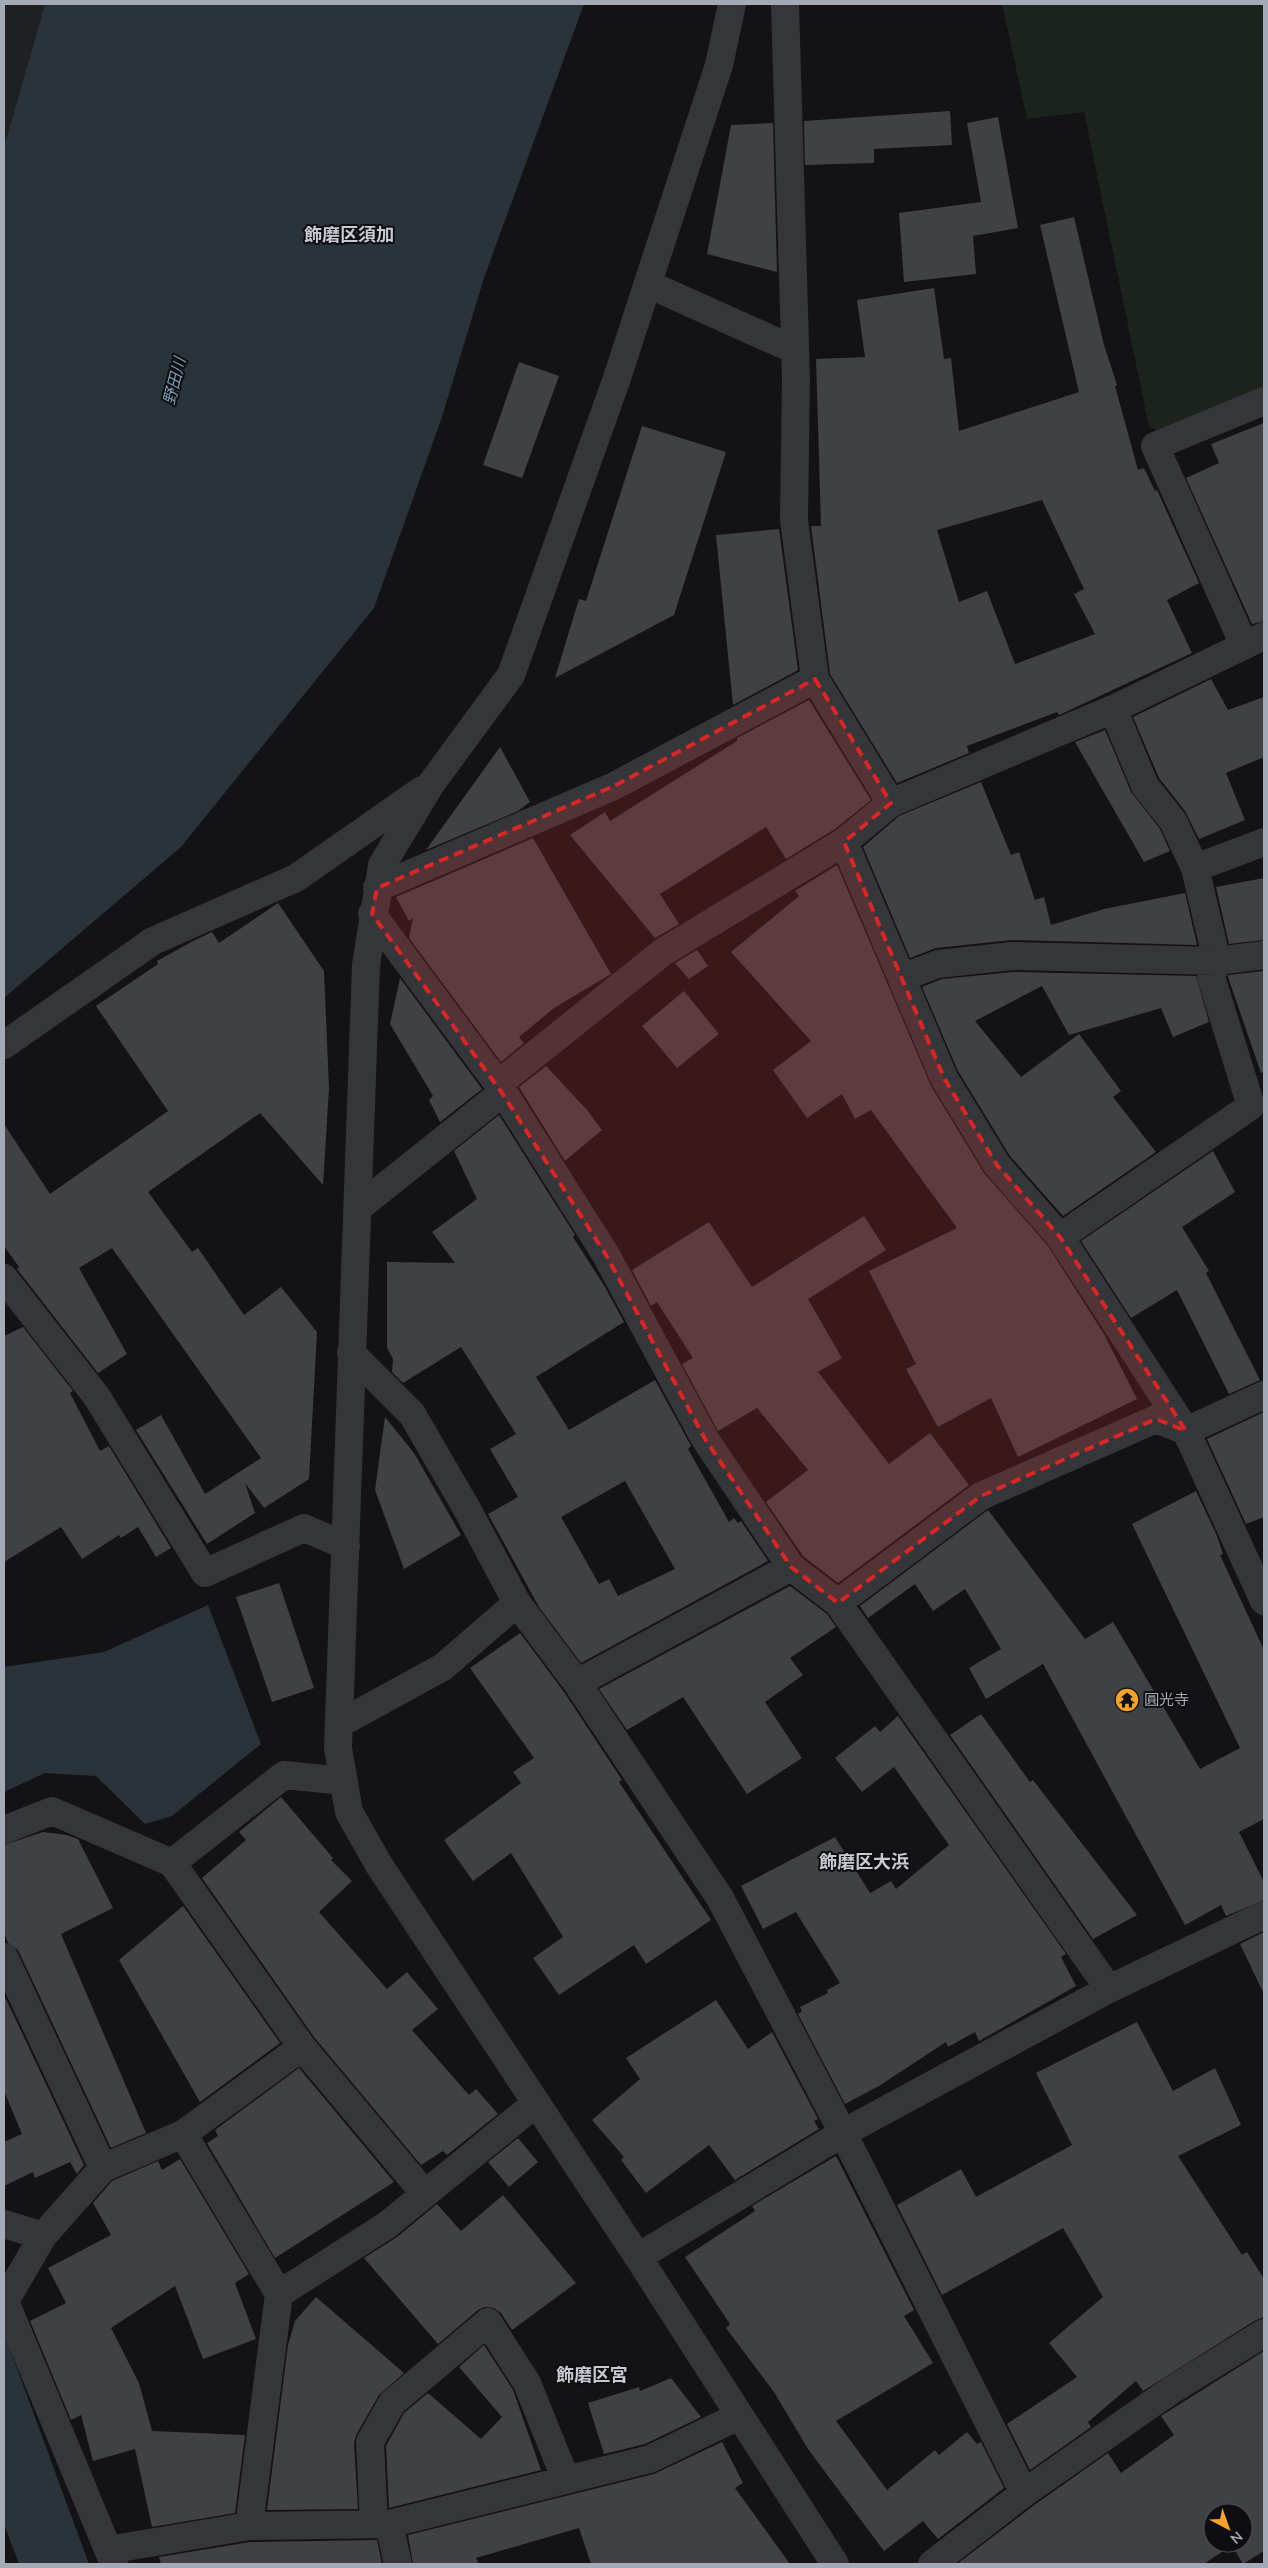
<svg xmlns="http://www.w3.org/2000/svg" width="1268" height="2568" font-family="'Nunito Sans','Noto Sans JP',sans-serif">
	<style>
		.built { fill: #1f2022 }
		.green { fill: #1b231c }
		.water { fill: #2a3339 }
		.building { fill: #3f4145; fill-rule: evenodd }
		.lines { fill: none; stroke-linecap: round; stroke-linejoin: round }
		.minor { stroke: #34363a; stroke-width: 28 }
		.marked { fill: #d62828; fill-opacity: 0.2; stroke: #d62828; stroke-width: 4; stroke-dasharray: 10 6; stroke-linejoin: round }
		.labels { text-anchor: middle; stroke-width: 4; stroke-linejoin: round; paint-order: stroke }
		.poi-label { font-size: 15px; fill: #a5abb6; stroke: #0e0e10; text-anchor: start }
		.water-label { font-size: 16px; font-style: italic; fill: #7b9cb1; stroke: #0e0e10 }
		.quarter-label { font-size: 18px; font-weight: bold; fill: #c6cad2; stroke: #0e0e10 }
	</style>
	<rect width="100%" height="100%" fill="#131315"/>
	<!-- built -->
	<path class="built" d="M 4,4 L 45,4 L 4,147 Z"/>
	<!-- green -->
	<path class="green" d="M 1002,4 L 1264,4 L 1264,387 L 1165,433 L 1149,427 L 1084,112 L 1027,119 Z"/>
	<!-- water -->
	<path class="water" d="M 45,4 L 584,4 L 484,278 L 441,420 L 374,608 L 181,847 L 4,998 L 4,147 Z
		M 208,1605 L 261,1744 L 172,1816 L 145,1824 L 96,1776 L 45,1773 L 4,1792 L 4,1667 L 104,1652 Z
		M 4,2333 L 89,2564 L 19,2564 L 4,2524 Z"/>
	<!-- building -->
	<path class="building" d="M 950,111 L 952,145 L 874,149 L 874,163 L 805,165 L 804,121 Z
		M 998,117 L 1018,228 L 973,236 L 976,274 L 904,282 L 899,213 L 981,202 L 967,123 Z
		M 773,123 L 777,272 L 707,254 L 731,125 Z
		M 1074,217 L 1104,345 L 1117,385 L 1115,386 L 1138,470 L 1144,468 L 1155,491 L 1157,490 L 1199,583 L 1167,600 L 1192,653 L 1059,715 L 1057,712 L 967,746 L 969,753 L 897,783 L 830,674 L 811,526 L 821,526 L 816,359 L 865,357 L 857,300 L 934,288 L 944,359 L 951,358 L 959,431 L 1079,392 L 1040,225 ZM 1042,500 L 1084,589 L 1074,594 L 1095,634 L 1015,664 L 987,591 L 959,602 L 937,530 Z
		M 519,362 L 559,376 L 522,478 L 483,465 Z
		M 1264,423 L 1264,621 L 1252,624 L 1186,478 L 1219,463 L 1211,444 Z
		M 642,426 L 726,452 L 674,615 L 555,678 L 579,599 L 586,601 Z
		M 779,529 L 798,670 L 733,705 L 716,535 Z
		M 1211,679 L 1228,710 L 1264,697 L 1264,757 L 1226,773 L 1245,820 L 1199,839 L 1185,811 L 1159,778 L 1133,717 Z
		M 809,700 L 871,800 L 835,829 L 786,859 L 766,827 L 660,894 L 679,924 L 655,938 L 570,835 L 605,812 L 610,821 L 737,741 L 737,738 Z
		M 1105,730 L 1131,792 L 1160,829 L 1170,851 L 1144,862 L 1075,742 Z
		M 500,747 L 530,802 L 518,811 L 426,850 Z
		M 981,782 L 1011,855 L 1019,852 L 1035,900 L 1044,897 L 1051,925 L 1104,909 L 1185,893 L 1197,945 L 1012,940 L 936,948 L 910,958 L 863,847 L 899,816 Z
		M 533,838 L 611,974 L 554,1008 L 519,1037 L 524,1043 L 501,1062 L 409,938 L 413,918 L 409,921 L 396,897 Z
		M 837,865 L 931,1086 L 984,1173 L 1048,1246 L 1104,1334 L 1137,1399 L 1018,1457 L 991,1398 L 938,1427 L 906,1369 L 916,1364 L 869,1271 L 957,1228 L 871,1110 L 855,1119 L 842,1094 L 807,1118 L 773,1070 L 811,1041 L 731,952 L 799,896 L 795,891 Z
		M 1264,878 L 1264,940 L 1229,944 L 1216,887 Z
		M 278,903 L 324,971 L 329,1088 L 323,1185 L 260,1113 L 148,1192 L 192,1252 L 198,1248 L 244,1315 L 281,1287 L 317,1332 L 309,1479 L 264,1508 L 245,1483 L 255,1513 L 207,1544 L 136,1430 L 161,1415 L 205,1494 L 261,1458 L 112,1248 L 79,1268 L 127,1354 L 98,1373 L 17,1269 L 19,1267 L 4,1246 L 4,1124 L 50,1194 L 168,1111 L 96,1006 L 158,964 L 157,961 L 193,941 L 212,932 L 219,943 Z
		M 697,950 L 708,966 L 689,979 L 675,963 Z
		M 1264,971 L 1264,1072 L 1261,1073 L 1228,977 L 1228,975 Z
		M 1013,972 L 1196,976 L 1209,1022 L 1173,1037 L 1161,1008 L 1069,1035 L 1042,986 L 975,1021 L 1021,1077 L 1079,1034 L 1121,1091 L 1113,1097 L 1156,1152 L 1063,1216 L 1010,1156 L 958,1071 L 922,987 L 942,979 Z
		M 400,978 L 482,1089 L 440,1122 L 429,1100 L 433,1096 L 390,1024 Z
		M 684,991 L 719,1034 L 677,1068 L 642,1026 Z
		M 546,1066 L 587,1110 L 602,1130 L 565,1161 L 519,1087 Z
		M 499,1115 L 575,1235 L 573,1237 L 605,1287 L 624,1322 L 536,1377 L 569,1430 L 655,1380 L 691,1446 L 688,1449 L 729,1522 L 734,1518 L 738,1523 L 741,1521 L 768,1561 L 581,1663 L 539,1607 L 488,1514 L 518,1497 L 490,1449 L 516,1434 L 461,1347 L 403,1383 L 392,1372 L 393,1359 L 387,1348 L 387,1262 L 455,1263 L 432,1232 L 477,1199 L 454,1151 ZM 625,1481 L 675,1569 L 618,1596 L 609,1579 L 599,1584 L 561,1517 Z
		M 1213,1151 L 1235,1192 L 1182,1227 L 1209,1271 L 1206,1273 L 1260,1380 L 1229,1394 L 1177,1290 L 1131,1318 L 1081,1241 Z
		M 864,1216 L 886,1250 L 808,1299 L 842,1358 L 818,1372 L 889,1464 L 930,1433 L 969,1485 L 838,1583 L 803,1556 L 766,1502 L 808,1470 L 757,1408 L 718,1431 L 682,1364 L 693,1358 L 657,1302 L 651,1306 L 632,1270 L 709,1222 L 752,1287 Z
		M 23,1327 L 73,1391 L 70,1393 L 100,1451 L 109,1446 L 171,1548 L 156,1557 L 138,1527 L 121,1538 L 119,1535 L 82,1559 L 61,1527 L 4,1562 L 4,1336 Z
		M 1264,1412 L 1264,1517 L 1246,1524 L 1207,1439 Z
		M 385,1417 L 414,1453 L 461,1535 L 404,1569 L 375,1490 Z
		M 1196,1491 L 1217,1536 L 1223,1554 L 1220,1555 L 1264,1650 L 1264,1819 L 1239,1832 L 1264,1882 L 1264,1900 L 1226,1916 L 1221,1905 L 1185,1925 L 1043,1664 L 986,1699 L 969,1668 L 1001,1649 L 965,1589 L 933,1611 L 915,1584 L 868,1618 L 860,1606 L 988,1510 L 1085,1639 L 1113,1622 L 1200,1769 L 1240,1748 L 1132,1524 Z
		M 279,1583 L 314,1688 L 272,1702 L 236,1597 Z
		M 790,1586 L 827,1614 L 836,1627 L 790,1658 L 803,1675 L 765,1702 L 802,1758 L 747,1794 L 683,1697 L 627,1730 L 599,1689 Z
		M 520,1633 L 564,1692 L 622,1780 L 619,1782 L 711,1920 L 646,1964 L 634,1945 L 559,1995 L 533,1958 L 563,1937 L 511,1853 L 473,1881 L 444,1840 L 521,1783 L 513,1772 L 534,1758 L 470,1668 Z
		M 981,1714 L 1030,1782 L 1033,1780 L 1137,1915 L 1093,1939 L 950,1735 Z
		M 898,1716 L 1066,1954 L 1061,1957 L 1076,1986 L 979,2041 L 975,2032 L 948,2047 L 946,2042 L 879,2086 L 845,2104 L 798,2014 L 802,2011 L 800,2007 L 828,1993 L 827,1990 L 840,1983 L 796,1912 L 763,1929 L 741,1886 L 835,1837 L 870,1893 L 891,1881 L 896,1889 L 949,1845 L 894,1767 L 862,1792 L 835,1758 L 875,1726 L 880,1732 Z
		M 281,1797 L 333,1858 L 331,1860 L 352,1881 L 319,1912 L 387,1989 L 407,1972 L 438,2009 L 412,2030 L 469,2095 L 476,2089 L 498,2114 L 447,2155 L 443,2151 L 421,2165 L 314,2037 L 202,1878 L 246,1840 L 239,1832 Z
		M 43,1832 L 67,1835 L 78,1839 L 113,1908 L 61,1934 L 146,2133 L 111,2148 L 18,1950 L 8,1943 L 4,1932 L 4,1845 Z
		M 183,1906 L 280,2043 L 200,2102 L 119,1960 Z
		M 1264,1932 L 1264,1994 L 1240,1944 Z
		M 6,1999 L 84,2165 L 77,2174 L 70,2162 L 35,2178 L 33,2172 L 4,2186 L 4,2142 L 22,2134 L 4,2091 L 4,2000 Z
		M 716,2000 L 748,2049 L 772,2032 L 818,2119 L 814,2121 L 819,2129 L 735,2180 L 709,2145 L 646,2193 L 621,2160 L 624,2157 L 592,2120 L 640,2079 L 626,2058 Z
		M 1137,2022 L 1173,2091 L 1215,2068 L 1241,2125 L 1178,2156 L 1242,2255 L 1247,2252 L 1264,2279 L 1264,2317 L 1256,2320 L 1143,2391 L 1136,2381 L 1088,2422 L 1091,2427 L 1030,2470 L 1007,2424 L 1077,2377 L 1049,2343 L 1103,2297 L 1063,2228 L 942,2295 L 897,2205 L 961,2169 L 976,2197 L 1072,2145 L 1036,2073 Z
		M 299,2068 L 394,2182 L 275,2258 L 207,2143 L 218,2136 L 215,2130 Z
		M 518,2138 L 538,2162 L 509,2187 L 488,2162 Z
		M 836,2156 L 914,2310 L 904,2316 L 933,2363 L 836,2421 L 887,2490 L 935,2450 L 939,2455 L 967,2432 L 977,2444 L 981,2442 L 1004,2488 L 938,2539 L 923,2521 L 884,2551 L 808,2449 L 774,2392 L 726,2328 L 730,2324 L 685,2257 L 755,2211 L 752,2206 Z
		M 180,2159 L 249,2274 L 235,2283 L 256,2339 L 203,2359 L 175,2286 L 111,2328 L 139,2383 L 152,2431 L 245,2435 L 235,2513 L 152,2527 L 135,2449 L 93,2461 L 81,2415 L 71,2420 L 30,2321 L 66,2303 L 48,2268 L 111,2235 L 93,2203 L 112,2181 L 158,2161 L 162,2170 Z
		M 503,2195 L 576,2283 L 512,2330 L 501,2313 L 494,2308 L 485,2307 L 478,2310 L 438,2344 L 364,2258 L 397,2237 L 437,2204 L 461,2231 Z
		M 316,2297 L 404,2373 L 379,2395 L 356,2435 L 354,2443 L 358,2509 L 267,2510 L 288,2345 L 295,2321 Z
		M 484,2345 L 513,2390 L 541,2470 L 389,2508 L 386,2446 L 404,2413 L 428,2393 L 481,2439 L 502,2417 L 459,2367 Z
		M 1264,2351 L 1264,2551 L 1243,2564 L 1232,2545 L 1204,2564 L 957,2564 L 1033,2506 L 1108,2453 L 1121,2473 L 1174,2435 L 1161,2416 ZM 1213,2513 L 1243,2513 L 1243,2543 L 1213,2543 Z
		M 671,2378 L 701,2417 L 645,2444 L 604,2454 L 588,2403 L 639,2387 L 640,2391 Z
		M 722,2442 L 743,2483 L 735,2488 L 790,2564 L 591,2564 L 579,2528 L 476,2558 L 479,2564 L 413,2564 L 408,2535 L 654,2474 Z
		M 377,2540 L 382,2564 L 161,2564 L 159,2557 L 250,2542 Z"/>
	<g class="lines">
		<!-- minor -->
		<path class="minor" d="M 732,4 L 719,65 L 616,381 L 511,675 L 431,784 L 382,865 L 366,965 L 338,1748 L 349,1812 L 379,1865 L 638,2257 L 835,2564
			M 785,4 L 796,379 L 794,520 L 815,679 L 891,803
			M 648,284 L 795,350
			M 1244,645 L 1155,446 L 1264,401
			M 844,842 L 944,1078 L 997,1165 L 1060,1237 L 1186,1431 L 1264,1601
			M 1195,868 L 1264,842
			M 377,888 L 614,786 L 815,679
			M 372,914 L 498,1084 L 606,1255 L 705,1439 L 791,1567 L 838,1603 L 1109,1989
			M 903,977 L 938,964 L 1012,956 L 1217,961 L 1264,955
			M 4,1045 L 153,941 L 296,878 L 422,790
			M 498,1084 L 663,952 L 844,842 L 891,803 L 1113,709 L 1264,636
			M 358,1208 L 502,1093
			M 1060,1237 L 1251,1106 L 1211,977 L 1217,961 L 1195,868 L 1173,821 L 1145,786 L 1113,709
			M 4,1278 L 97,1397 L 205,1573 L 304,1528 L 346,1546
			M 351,1353 L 412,1414 L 467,1509 L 517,1603 L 577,1683 L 720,1898 L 843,2133 L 1024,2493
			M 838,1603 L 981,1496 L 1156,1419 L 1186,1431 L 1264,1395
			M 577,1683 L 791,1567
			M 339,1724 L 443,1667 L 517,1603
			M 344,1781 L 284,1775 L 172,1863 L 302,2047 L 425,2194
			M 4,1830 L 52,1811 L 172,1863
			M 4,1957 L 103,2168
			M 183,2134 L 279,2294
			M 4,2224 L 43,2236
			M 638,2257 L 843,2133 L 1109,1989 L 1264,1915
			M 374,2524 L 370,2442 L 392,2403 L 488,2322 L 527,2383 L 566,2480
			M 389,2524 L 398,2564
			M 249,2526 L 279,2294 L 387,2225 L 535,2104
			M 108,2550 L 249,2526 L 389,2524 L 650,2459 L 739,2416
			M 114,2564 L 5,2301 L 43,2236 L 103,2168 L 183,2134 L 302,2047
			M 932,2564 L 1024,2493 L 1170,2391 L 1264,2333"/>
	</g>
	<!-- marked area -->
	<path class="marked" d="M 815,679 L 891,803 L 844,842 L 944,1078 L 997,1165 L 1060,1237 L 1186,1431 L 1156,1419 L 981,1496 L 838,1603 L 791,1567 L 705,1439 L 606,1255 L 502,1093 L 372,914 L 377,888 L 614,786 Z"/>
	<!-- icons -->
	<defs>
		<g id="temple-disc" transform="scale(1.25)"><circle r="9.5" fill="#f3a32d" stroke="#0e0e10"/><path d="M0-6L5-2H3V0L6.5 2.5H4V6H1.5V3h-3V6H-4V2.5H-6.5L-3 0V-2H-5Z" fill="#111"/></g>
	</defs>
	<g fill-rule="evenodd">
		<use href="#temple-disc" x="1127" y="1700"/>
	</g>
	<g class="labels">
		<!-- poi labels -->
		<g class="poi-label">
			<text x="1144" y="1705">圓光寺</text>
		</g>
		<!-- water labels -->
		<g class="water-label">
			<text transform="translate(174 381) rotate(-76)" y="6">野田川</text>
		</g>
		<!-- quarter labels -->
		<g class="quarter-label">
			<text x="349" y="241">飾磨区須加</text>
			<text x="864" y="1868">飾磨区大浜</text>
			<text x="592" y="2381">飾磨区宮</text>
		</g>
	</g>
	<!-- border -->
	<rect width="1268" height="2568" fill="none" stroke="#a5abb6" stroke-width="10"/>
	<!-- north arrow -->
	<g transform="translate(1228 2528) rotate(139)"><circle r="24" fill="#0e0e10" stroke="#4a4d52"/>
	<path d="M0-4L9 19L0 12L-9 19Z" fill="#f3a32d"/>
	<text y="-8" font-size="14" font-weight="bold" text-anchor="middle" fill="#a5abb6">N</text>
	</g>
</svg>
